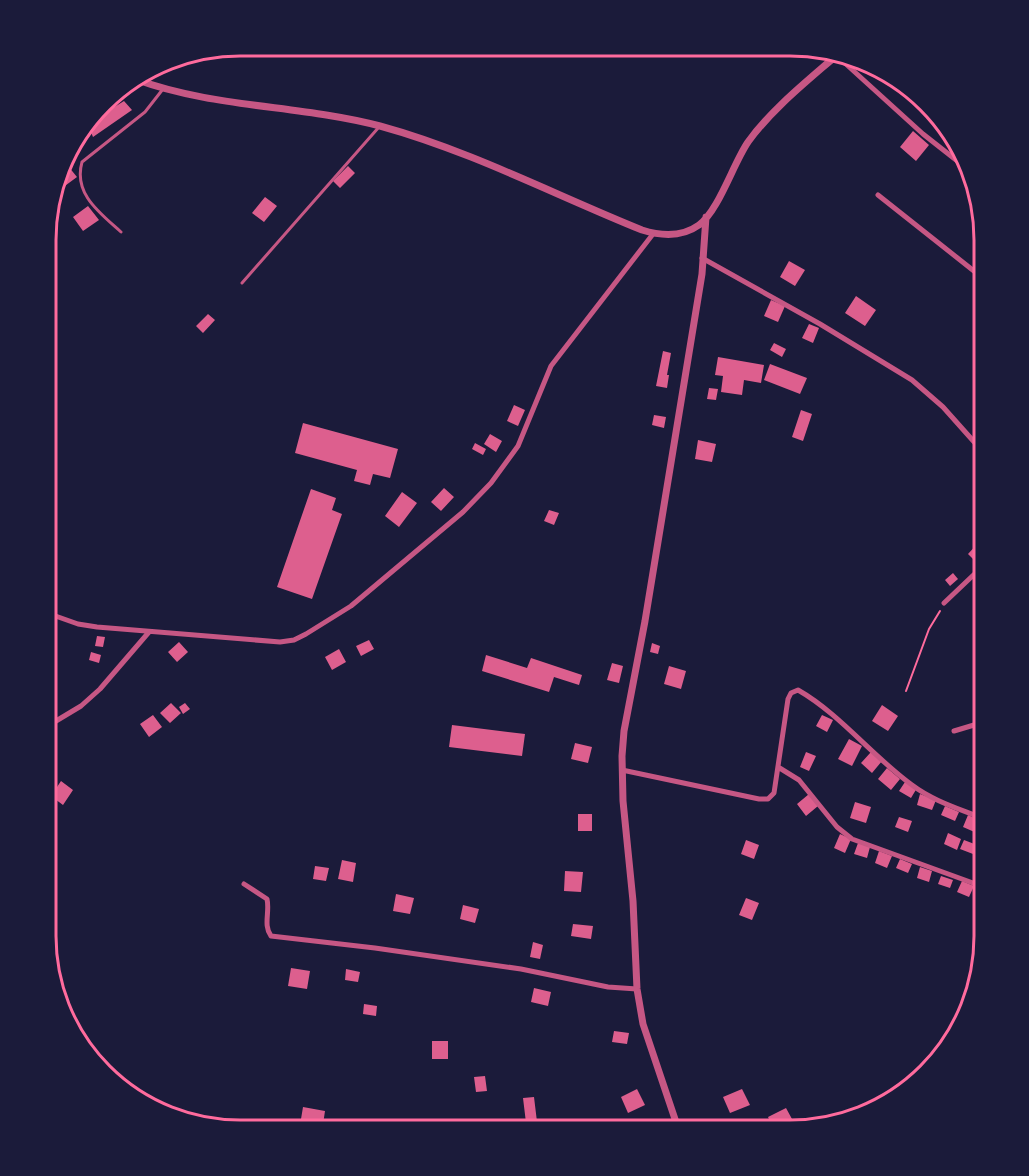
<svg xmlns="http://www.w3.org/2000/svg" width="1029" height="1176" font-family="'Public Sans',sans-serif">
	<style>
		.building { fill: #dd5f8e }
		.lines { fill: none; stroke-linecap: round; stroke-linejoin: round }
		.path { stroke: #ff6b9d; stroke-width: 2 }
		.service { stroke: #c65784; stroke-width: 3 }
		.minor { stroke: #c65784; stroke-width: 5 }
		.tertiary { stroke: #c65784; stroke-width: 7 }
		.rim { fill: none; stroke: #ff6b9d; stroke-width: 3 }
	</style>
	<rect width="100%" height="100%" fill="#1b1b3a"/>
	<!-- building -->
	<path class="building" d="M 124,101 L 132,110 L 93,137 L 87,123 L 101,105 L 108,111 Z
		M 913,131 L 929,145 L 916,161 L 900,147 Z
		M 64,161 L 77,177 L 58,191 L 55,186 Z
		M 348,166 L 355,173 L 340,188 L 333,181 Z
		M 265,197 L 277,206 L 264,222 L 252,213 Z
		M 50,198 L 60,212 L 49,220 L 49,202 Z
		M 88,206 L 99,220 L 83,231 L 73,217 Z
		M 789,261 L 805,270 L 795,286 L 780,277 Z
		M 856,296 L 876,310 L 865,326 L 845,313 Z
		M 771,300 L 785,306 L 778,322 L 764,316 Z
		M 208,314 L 215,320 L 203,333 L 196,326 Z
		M 809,324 L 819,328 L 813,343 L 802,338 Z
		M 774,343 L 786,349 L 782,357 L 770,350 Z
		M 663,351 L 671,353 L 667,375 L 669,375 L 667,388 L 656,386 Z
		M 718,357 L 764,365 L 761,383 L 744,380 L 742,395 L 721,392 L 723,376 L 715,375 Z
		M 770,364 L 807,378 L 800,394 L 764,380 Z
		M 709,388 L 718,389 L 716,400 L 707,399 Z
		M 514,405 L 525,410 L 518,426 L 507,421 Z
		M 801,410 L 812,414 L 803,441 L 792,437 Z
		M 654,415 L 666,417 L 664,428 L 652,425 Z
		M 303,423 L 398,449 L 390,478 L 373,474 L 370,485 L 354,481 L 357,470 L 295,453 Z
		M 490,434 L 502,441 L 496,452 L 484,444 Z
		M 698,440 L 716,444 L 712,462 L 695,459 Z
		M 475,443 L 486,449 L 483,455 L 472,449 Z
		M 444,488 L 454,497 L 441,511 L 431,502 Z
		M 311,489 L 336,498 L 332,510 L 342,514 L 312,599 L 277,587 Z
		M 402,492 L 417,503 L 399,527 L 385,516 Z
		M 549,510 L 559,513 L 554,525 L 544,521 Z
		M 979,542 L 984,547 L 984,554 L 976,562 L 968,554 Z
		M 953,573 L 958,579 L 950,586 L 945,580 Z
		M 97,636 L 105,637 L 103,647 L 95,646 Z
		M 369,640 L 374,649 L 361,656 L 356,646 Z
		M 179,642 L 188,652 L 177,662 L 168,652 Z
		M 652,643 L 660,646 L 658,654 L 650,652 Z
		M 339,649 L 346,662 L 332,670 L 325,657 Z
		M 91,652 L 101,655 L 99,663 L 89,660 Z
		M 486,655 L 527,668 L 531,658 L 582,675 L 579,685 L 554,677 L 549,692 L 482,671 Z
		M 612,663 L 623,666 L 619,683 L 607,680 Z
		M 669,666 L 686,671 L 681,689 L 664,684 Z
		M 171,703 L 181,713 L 170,723 L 160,713 Z
		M 185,703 L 190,709 L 183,714 L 179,707 Z
		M 882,705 L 898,716 L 888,731 L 872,721 Z
		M 153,715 L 162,727 L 149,737 L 140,724 Z
		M 822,715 L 833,720 L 827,732 L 816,726 Z
		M 452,725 L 525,734 L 522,756 L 449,747 Z
		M 849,739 L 862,746 L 852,766 L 838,759 Z
		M 575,743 L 592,747 L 588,763 L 571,759 Z
		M 806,752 L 816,756 L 809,771 L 800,767 Z
		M 871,752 L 882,761 L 872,773 L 861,763 Z
		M 887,768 L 900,779 L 891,790 L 878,779 Z
		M 61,781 L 73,790 L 63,805 L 51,796 Z
		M 905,782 L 917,788 L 911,798 L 899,791 Z
		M 809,794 L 818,806 L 806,816 L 797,804 Z
		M 920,794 L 936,800 L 932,810 L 917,805 Z
		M 855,802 L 871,807 L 866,823 L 850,818 Z
		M 945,806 L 959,812 L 955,821 L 941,815 Z
		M 578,814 L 592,814 L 592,831 L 578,831 Z
		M 968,815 L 984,822 L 979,834 L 963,827 Z
		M 899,817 L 912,821 L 908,832 L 895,827 Z
		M 948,833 L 961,839 L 957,850 L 944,844 Z
		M 840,834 L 851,839 L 845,853 L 834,848 Z
		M 746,840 L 759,845 L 754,859 L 741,854 Z
		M 964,840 L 977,845 L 973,854 L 960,849 Z
		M 858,843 L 870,847 L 867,858 L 854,854 Z
		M 879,851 L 892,856 L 887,868 L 875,863 Z
		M 900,859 L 912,864 L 908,873 L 896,868 Z
		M 342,860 L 356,863 L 353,882 L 338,879 Z
		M 315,866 L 329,868 L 326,881 L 313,879 Z
		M 920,867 L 932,871 L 929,882 L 917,878 Z
		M 565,871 L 583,872 L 581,892 L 564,891 Z
		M 941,876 L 953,880 L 950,888 L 938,884 Z
		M 962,881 L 974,886 L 969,897 L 957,892 Z
		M 396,894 L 414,898 L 410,914 L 393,911 Z
		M 746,898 L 759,903 L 752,920 L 739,915 Z
		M 463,905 L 479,909 L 475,923 L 460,919 Z
		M 573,924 L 593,926 L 591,939 L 571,936 Z
		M 533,942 L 543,945 L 540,959 L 530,957 Z
		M 291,968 L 310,971 L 307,989 L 288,986 Z
		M 346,969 L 360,972 L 358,982 L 345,980 Z
		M 534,988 L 551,992 L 548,1006 L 531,1002 Z
		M 364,1004 L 377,1006 L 376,1016 L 363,1014 Z
		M 614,1031 L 629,1033 L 627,1044 L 612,1042 Z
		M 432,1041 L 448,1041 L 448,1059 L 432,1059 Z
		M 485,1076 L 487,1091 L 476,1092 L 474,1077 Z
		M 637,1089 L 645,1105 L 628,1113 L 621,1097 Z
		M 742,1089 L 750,1105 L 730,1113 L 723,1097 Z
		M 534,1097 L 538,1130 L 527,1131 L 523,1098 Z
		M 303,1107 L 325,1111 L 322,1131 L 299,1131 Z
		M 786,1108 L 792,1119 L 773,1128 L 768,1117 Z"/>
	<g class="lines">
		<!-- path -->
		<path class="path" d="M 906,691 L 929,629 L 940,611"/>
		<!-- service -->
		<path class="service" d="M 121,232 C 100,213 73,194 82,162 L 145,112 L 163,89
			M 242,283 L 379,127"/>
		<!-- minor -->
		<path class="minor" d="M 836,55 L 923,134 L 965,167
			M 878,195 L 984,279
			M 702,258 L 820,324 L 912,380 L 943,407 L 984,453
			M 944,603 L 984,565
			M 47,613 L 78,624 L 97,627 L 280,642 L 294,640 L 306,634 L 351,606 L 463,512 L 491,483 L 518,446 L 551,366 L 653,234
			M 46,727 L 81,706 L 100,689 L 149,632
			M 954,731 L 984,722
			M 778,767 L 799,780 L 837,827 L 852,839 L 984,887
			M 622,770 L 759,799 L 768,799 L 774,793 L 788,699 L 791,693 L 798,690 C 840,714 873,757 912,785 C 933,801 960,809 984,819
			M 244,884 L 267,899 C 270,912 263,925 271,936 L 375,948 L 521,969 L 608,987 L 637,989"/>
		<!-- tertiary -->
		<path class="tertiary" d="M 135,79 C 213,108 300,105 380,126 C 471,151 555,195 642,230 C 661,236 681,238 699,225 C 719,210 733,164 748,142 C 772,109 806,82 837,55
			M 679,1131 L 643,1024 L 637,989 L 633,901 L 623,801 L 622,756 L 624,731 L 645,621 L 702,274 L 706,217"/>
	</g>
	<!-- crop -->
	<path d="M0 0H1029V1176H0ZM240 56H790A184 184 0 0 1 974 240V936A184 184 0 0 1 790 1120H240A184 184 0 0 1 56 936V240A184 184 0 0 1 240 56Z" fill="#1b1b3a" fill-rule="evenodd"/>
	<path class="rim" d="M240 56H790A184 184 0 0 1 974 240V936A184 184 0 0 1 790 1120H240A184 184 0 0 1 56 936V240A184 184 0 0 1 240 56Z"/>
</svg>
